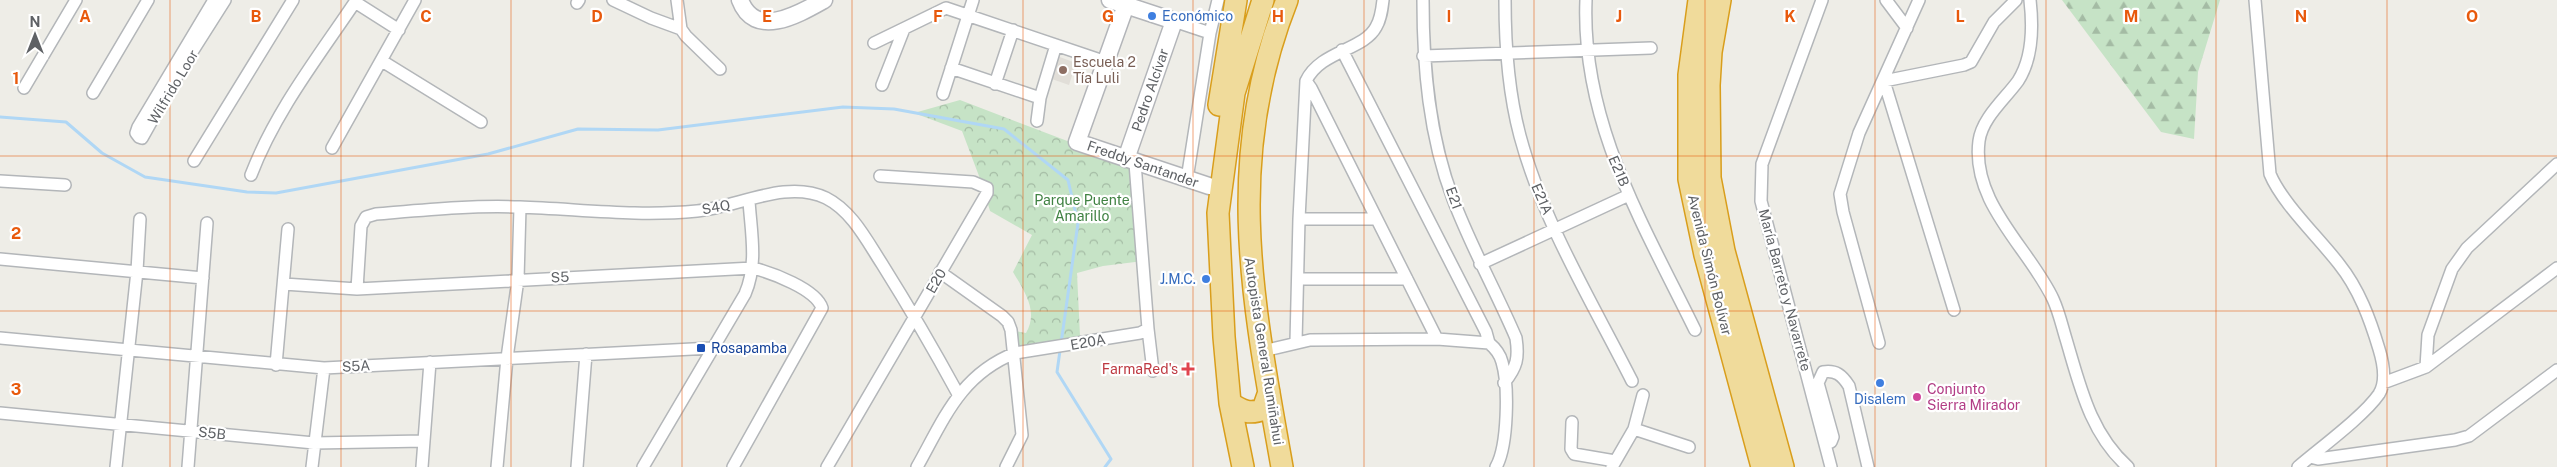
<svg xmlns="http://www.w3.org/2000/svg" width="2557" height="467" font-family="'Public Sans',sans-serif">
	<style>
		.education { fill: #e1ded8 }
		.forest { fill: url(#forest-firs) }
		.park { fill: url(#park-crowns) }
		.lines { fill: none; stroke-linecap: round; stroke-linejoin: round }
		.stream { stroke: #b0d7f5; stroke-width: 3 }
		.street-casing { stroke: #b3b6b9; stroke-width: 14 }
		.secondary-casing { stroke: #b3b5b9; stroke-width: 19 }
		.highway-casing { stroke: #d99e1c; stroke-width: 24 }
		.street { stroke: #fff; stroke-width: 11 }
		.secondary { stroke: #fff; stroke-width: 16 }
		.highway { stroke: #f0db9b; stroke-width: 21 }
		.grid { fill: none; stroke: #e8590c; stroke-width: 1; stroke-opacity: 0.55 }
		.shop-dot { fill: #3f7fe0; stroke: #fff; stroke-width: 2 }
		.education-dot { fill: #8d6e63; stroke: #fff; stroke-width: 2 }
		.transit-dot { fill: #1a4fb4; stroke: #fff; stroke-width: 2 }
		.health-dot { fill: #e0444e; stroke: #fff; stroke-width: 2 }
		.hotel-dot { fill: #d1479c; stroke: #fff; stroke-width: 2 }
		.labels { text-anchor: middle; stroke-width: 4.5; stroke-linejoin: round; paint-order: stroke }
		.shop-label { font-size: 14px; fill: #366cbe; stroke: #fff; text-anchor: start }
		.education-label { font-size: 14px; fill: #785e54; stroke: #fff; text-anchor: start }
		.street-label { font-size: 14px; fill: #5e6165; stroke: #fff }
		.park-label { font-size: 14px; fill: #408243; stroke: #fff }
		.transit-label { font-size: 14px; fill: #164399; stroke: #fff; text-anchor: start }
		.health-label { font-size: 14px; fill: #be3a42; stroke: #fff; text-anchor: end }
		.hotel-label { font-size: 14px; fill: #b23c85; stroke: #fff; text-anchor: start }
		.grid-label { font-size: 16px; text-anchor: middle; font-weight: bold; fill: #e8590c; stroke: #fff; stroke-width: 4.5; stroke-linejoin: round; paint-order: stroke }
	</style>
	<defs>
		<pattern id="forest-firs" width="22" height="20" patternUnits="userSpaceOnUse" patternTransform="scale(1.25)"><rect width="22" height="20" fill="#c6e3c6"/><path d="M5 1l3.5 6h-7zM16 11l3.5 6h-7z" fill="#a4bba4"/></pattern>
		<pattern id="park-crowns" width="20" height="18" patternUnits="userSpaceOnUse" patternTransform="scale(1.25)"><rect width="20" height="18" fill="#c6e3c6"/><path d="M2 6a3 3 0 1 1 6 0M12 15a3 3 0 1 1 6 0" fill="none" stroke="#a4bba4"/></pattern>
	</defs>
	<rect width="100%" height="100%" fill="#eeede7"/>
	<!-- education -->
	<path class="education" d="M 1057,56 L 1076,63 L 1069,85 L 1049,78 Z"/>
	<!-- forest -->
	<path class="forest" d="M 2062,0 L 2220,0 L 2198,72 L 2194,139 L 2161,132 Z"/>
	<!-- park -->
	<path class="park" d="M 960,100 L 1070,142 L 1135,163 L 1143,261 L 1103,266 L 1077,273 L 1080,336 L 1018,349 L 1015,331 L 1026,333 C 1039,311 1024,291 1013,272 L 1032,235 L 990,211 L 982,184 L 962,131 L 914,113 Z"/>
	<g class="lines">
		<!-- stream -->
		<path class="stream" d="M 0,117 L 66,122 L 102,153 L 145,177 L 247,192 L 276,193 L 488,154 L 578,129 L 658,130 L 843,107 L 894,109 L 1004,129 L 1068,180 L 1078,223 L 1057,372 L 1111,459 L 1105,467"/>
		<!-- street casing -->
		<g class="street-casing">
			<path id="street" d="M 214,0 L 138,127 L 136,133 L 139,137 L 142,138 L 178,74 L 225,0
				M 613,0 L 651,18 L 681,29 L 686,36 L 720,69
				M 677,0 L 681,29
				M 1423,0 C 1423,67 1429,136 1453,199 C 1471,247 1496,291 1516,338 C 1519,358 1517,367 1504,383
				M 1505,0 C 1505,46 1508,91 1520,136 C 1543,222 1592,302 1632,381
				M 1586,0 C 1581,122 1643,224 1695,330
				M 1822,0 L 1762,164 L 1761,201 L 1831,467
				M 1886,0 L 1907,28
				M 2030,0 C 2033,26 2033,58 2018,81 C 2005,99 1982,118 1979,141 C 1971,203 2029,248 2053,299 C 2059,312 2062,326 2066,339 C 2080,386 2090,433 2128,467
				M 2255,0 L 2270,174 C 2282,203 2319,238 2339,264 C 2359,289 2370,319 2379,349 C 2383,362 2387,381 2379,394 C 2364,416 2320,448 2298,467
				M 577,3 L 579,0
				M 1174,21 L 1210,33
				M 874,43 L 946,8 L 1106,62
				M 1342,50 L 1486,332 L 1489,343
				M 1423,56 L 1651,48
				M 382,61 L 481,122
				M 951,68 L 1040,98
				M 1306,81 L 1311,88 L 1437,339
				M 995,84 L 1013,30
				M 882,85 L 904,29
				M 24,88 L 76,0
				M 93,93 L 148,0
				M 943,94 L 973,0
				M 1037,121 L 1040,98 L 1056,45
				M 332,148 L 415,0
				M 194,161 L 293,0
				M 251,175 C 275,112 318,57 355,2 L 399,30
				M 1187,179 L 1210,33 L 1218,0
				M 0,181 L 65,185
				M 1299,219 L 1374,219
				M 0,259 L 203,278
				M 1480,264 L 1629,195
				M 940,272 L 1002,316 L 1008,322 L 1011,330 L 1022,435 L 1006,467
				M 1298,279 L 1407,279
				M 284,284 L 357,289 L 753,268 C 772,273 816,289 822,308 L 733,467
				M 357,289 L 361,226 L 366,217 L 376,214 C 424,210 472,205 520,207 C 579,209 637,217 697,211 C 738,207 786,179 826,198 C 852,211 867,241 882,264 C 909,307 934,350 958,394
				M 1954,310 L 1884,81 L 1964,65 L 1971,62 L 1994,22 L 2016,0
				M 1148,329 L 1153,371
				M 0,338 L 324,368 L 712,348
				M 1296,342 L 1299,219 L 1306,81 C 1320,51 1364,50 1376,27 C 1381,19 1382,9 1383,0
				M 1879,343 L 1843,212 L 1840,194 L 1859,133 L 1919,0
				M 1263,351 L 1310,340 L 1437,339 L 1489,343 C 1495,348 1500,354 1502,362 C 1509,385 1508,446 1496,467
				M 276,365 L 288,229
				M 2426,367 L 2428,335 L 2452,269 L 2467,248 L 2557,164
				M 2383,383 L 2426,367 L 2557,268
				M 0,413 L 314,443 L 424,441
				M 1572,422 L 1571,449 L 1574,454 L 1615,461
				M 1634,429 L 1689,447
				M 1826,444 L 1831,442 L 1833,437 L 1818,383 L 1823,372 C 1836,370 1842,375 1849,386 L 1868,467
				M 2310,457 L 2318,459 L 2455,440 L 2469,436 L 2557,370
				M 116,467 L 137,271 L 140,219
				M 188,467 L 207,223
				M 312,467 L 324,368
				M 422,467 L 430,362
				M 497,467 L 507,358 L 518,279 L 520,207
				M 577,467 L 586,354
				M 643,467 L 745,294 C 758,264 751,232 749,201
				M 827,467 L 987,193 L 987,188 L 973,182 L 880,176
				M 917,467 C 944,419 960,375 1015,353 L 1140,333 L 1148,329 L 1135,163
				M 1612,467 L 1634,429 L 1643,395"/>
		</g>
		<!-- secondary casing -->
		<g class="secondary-casing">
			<path id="secondary" d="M 740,0 C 755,40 799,14 824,0
				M 1110,0 L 1174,21 L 1126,159
				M 1126,5 L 1077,142 L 1209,186"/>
		</g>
		<!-- highway casing -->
		<g class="highway-casing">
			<path id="highway" d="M 1699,0 L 1689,75 L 1689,179 L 1705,255 L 1762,467
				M 1720,0 L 1711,52 L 1709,85 L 1710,178 L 1724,251 L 1783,467
				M 1219,105 L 1236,0
				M 1230,403 C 1242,411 1250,415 1263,409 L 1269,392
				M 1243,467 L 1230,403 L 1224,337 L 1218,213 L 1234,93 L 1263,0
				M 1282,467 C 1253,303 1223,161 1287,0"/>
		</g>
		<!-- street -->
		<use href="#street" class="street"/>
		<!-- secondary -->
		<use href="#secondary" class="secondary"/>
		<!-- highway -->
		<use href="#highway" class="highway"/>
	</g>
	<!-- grid -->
	<path class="grid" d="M 170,0 L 170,467M 341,0 L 341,467M 511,0 L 511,467M 682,0 L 682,467M 852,0 L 852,467M 1023,0 L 1023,467M 1193,0 L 1193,467M 1364,0 L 1364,467M 1534,0 L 1534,467M 1705,0 L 1705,467M 1875,0 L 1875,467M 2046,0 L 2046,467M 2216,0 L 2216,467M 2387,0 L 2387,467M 0,156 L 2557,156M 0,311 L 2557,311"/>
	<!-- markers -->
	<g class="shop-dot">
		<circle cx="1152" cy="16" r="5"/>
		<circle cx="1206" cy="279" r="5"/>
		<circle cx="1880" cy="383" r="5"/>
	</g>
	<circle class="education-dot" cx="1063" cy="70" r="5"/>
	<rect class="transit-dot" x="696" y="343" width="10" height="10" rx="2.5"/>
	<path class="health-dot" d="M1185.5 361.5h5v5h5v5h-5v5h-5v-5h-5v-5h5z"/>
	<circle class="hotel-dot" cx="1917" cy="397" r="5"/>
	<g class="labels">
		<!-- shop labels -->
		<g class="shop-label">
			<text x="1162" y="21">Económico</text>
			<text x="1196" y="284" text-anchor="end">J.M.C.</text>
			<text x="1880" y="404" text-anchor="middle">Disalem</text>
		</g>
		<!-- education labels -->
		<g class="education-label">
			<text x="1073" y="67">Escuela 2<tspan x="1073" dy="16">Tía Luli</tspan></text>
		</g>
		<!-- street labels -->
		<g class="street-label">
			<text transform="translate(173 87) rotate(-59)" y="5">Wilfrido Loor</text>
			<text transform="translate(1150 90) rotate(-71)" y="5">Pedro Alcívar</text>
			<text transform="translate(1143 164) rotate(19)" y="5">Freddy Santander</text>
			<text transform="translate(1619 171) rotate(67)" y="5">E21B</text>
			<text transform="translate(1454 198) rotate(70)" y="5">E21</text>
			<text transform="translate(1542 199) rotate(67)" y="5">E21A</text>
			<text transform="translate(716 207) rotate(-10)" y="5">S4Q</text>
			<text transform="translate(1710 265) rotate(76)" y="5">Avenida Simón Bolívar</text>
			<text transform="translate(560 277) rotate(-3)" y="5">S5</text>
			<text transform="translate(936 281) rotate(-60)" y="5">E20</text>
			<text transform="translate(1785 290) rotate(75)" y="5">María Barreto y Navarrete</text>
			<text transform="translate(1088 342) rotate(-10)" y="5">E20A</text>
			<text transform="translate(1264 351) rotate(81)" y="5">Autopista General Rumiñahui</text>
			<text transform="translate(356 366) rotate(-3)" y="5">S5A</text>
			<text transform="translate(212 433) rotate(6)" y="5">S5B</text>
		</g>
		<!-- park labels -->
		<g class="park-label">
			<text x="1082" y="205">Parque Puente<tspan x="1082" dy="16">Amarillo</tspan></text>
		</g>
		<!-- transit labels -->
		<g class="transit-label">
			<text x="711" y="353">Rosapamba</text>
		</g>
		<!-- health labels -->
		<g class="health-label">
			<text x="1178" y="374">FarmaRed's</text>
		</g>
		<!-- hotel labels -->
		<g class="hotel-label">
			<text x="1927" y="394">Conjunto<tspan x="1927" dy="16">Sierra Mirador</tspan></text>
		</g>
	</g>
	<g class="grid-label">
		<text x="85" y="22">A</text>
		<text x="256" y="22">B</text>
		<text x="426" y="22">C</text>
		<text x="597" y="22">D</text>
		<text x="767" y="22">E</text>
		<text x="938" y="22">F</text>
		<text x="1108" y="22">G</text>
		<text x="1278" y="22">H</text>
		<text x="1449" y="22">I</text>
		<text x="1619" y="22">J</text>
		<text x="1790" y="22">K</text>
		<text x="1960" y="22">L</text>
		<text x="2131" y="22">M</text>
		<text x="2301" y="22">N</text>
		<text x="2472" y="22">O</text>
		<text x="16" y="84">1</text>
		<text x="16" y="239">2</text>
		<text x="16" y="395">3</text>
	</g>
	<!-- north arrow -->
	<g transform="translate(35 35)" stroke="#ffffff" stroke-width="4" paint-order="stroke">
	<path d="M0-4L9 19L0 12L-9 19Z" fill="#5e6165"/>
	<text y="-8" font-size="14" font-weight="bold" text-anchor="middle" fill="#5e6165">N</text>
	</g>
</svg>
